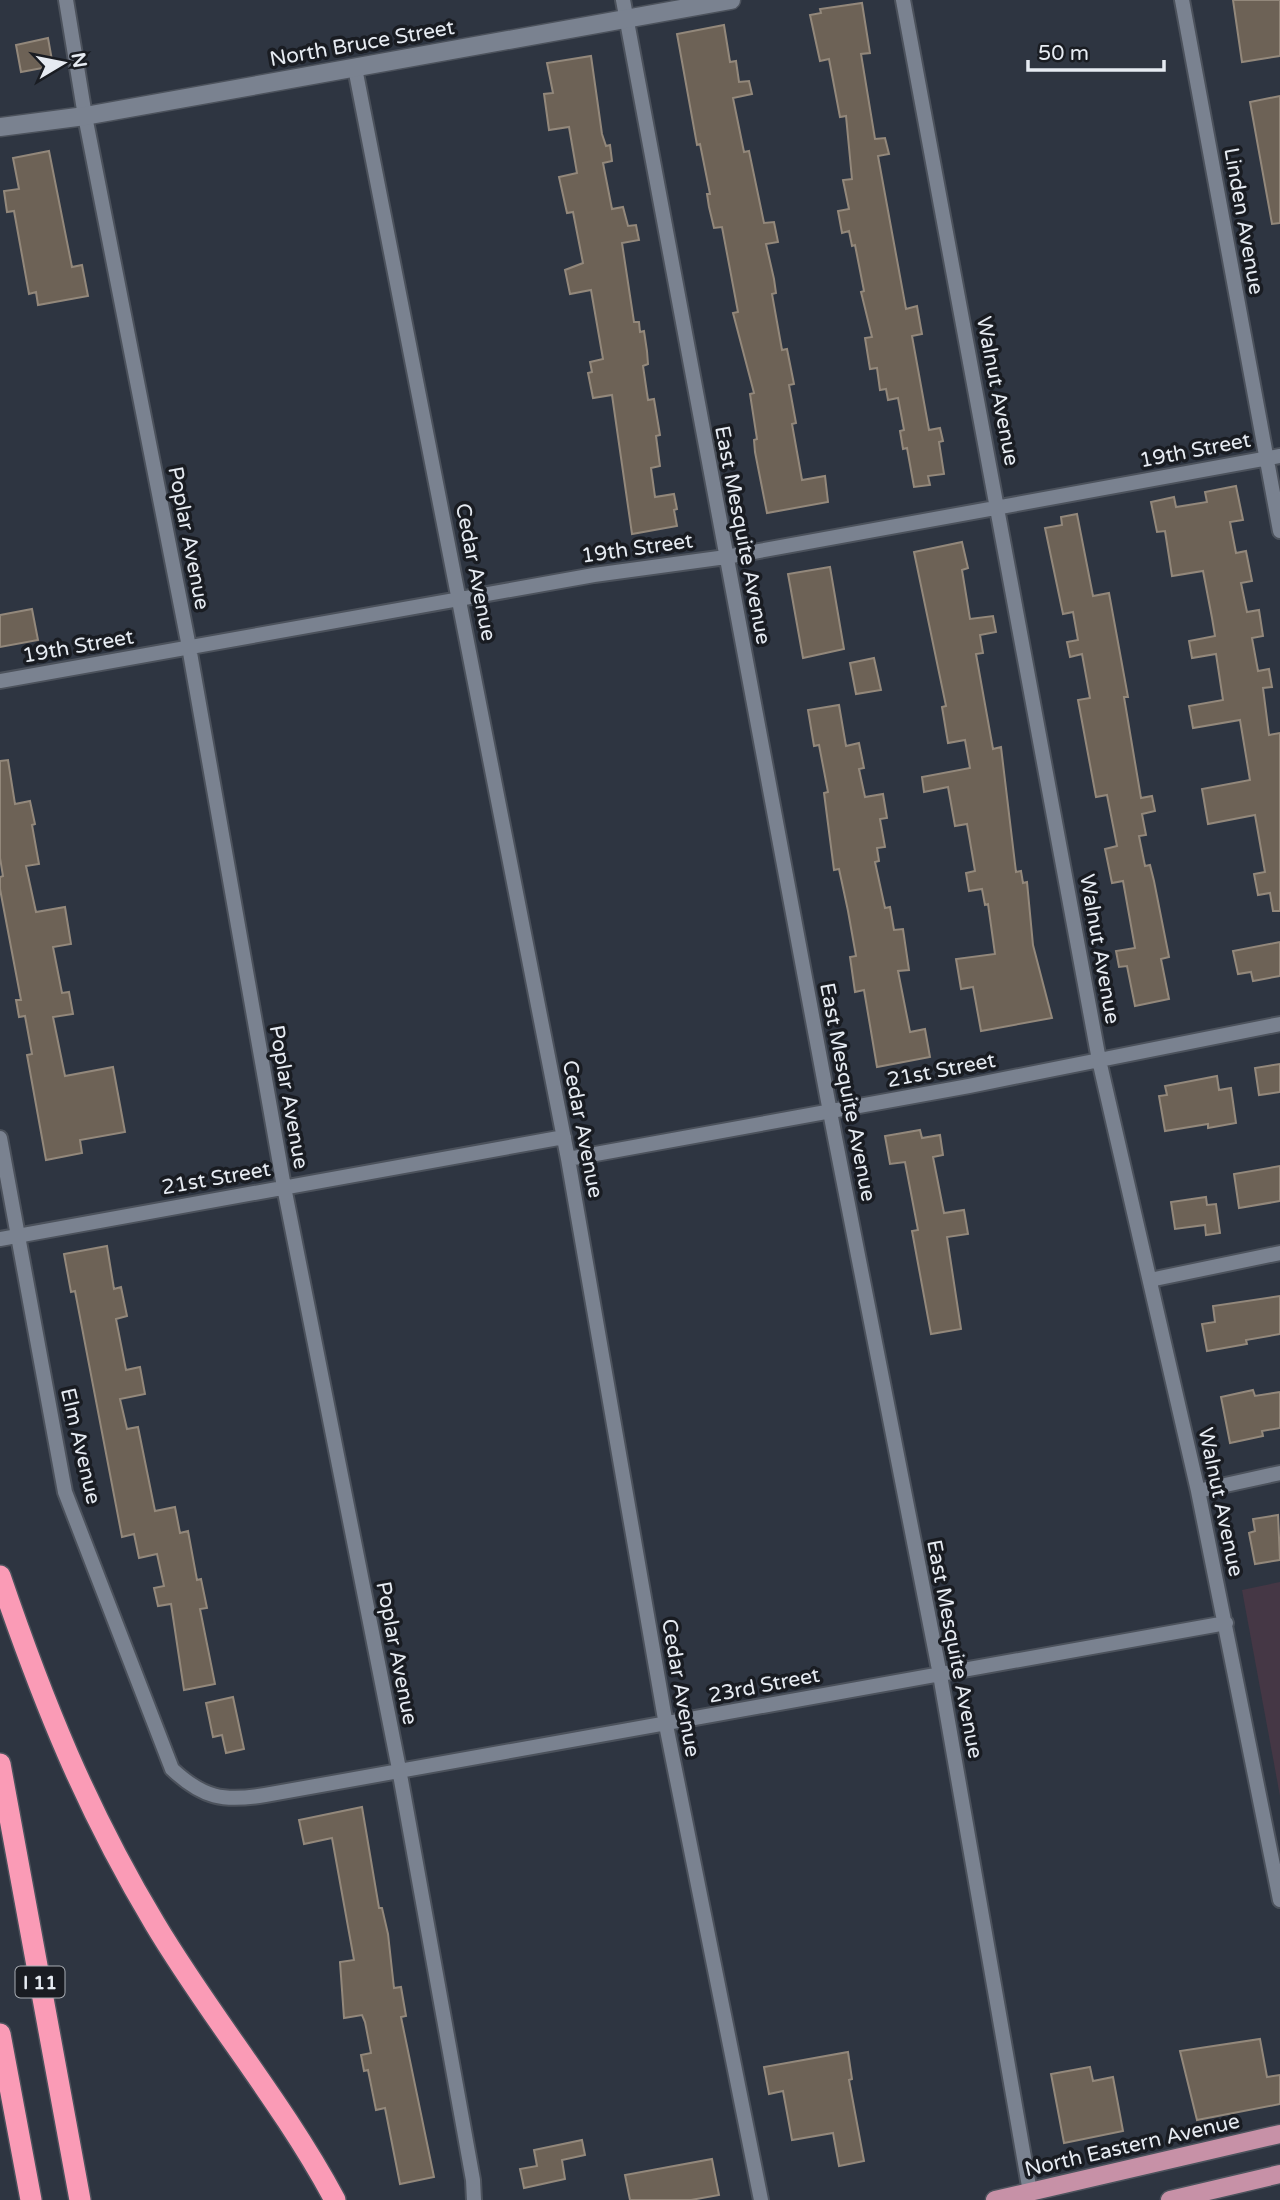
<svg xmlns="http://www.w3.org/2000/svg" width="1280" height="2200" font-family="'Varela Round',sans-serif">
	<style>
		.commercial { fill: #453745 }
		.building { fill: #6d6256; stroke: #93887b; stroke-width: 2 }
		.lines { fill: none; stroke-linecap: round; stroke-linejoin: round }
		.street-casing { stroke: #4c525c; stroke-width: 18 }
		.secondary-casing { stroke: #4c525c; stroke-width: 21 }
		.primary-casing { stroke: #4c525c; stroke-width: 21 }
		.highway-casing { stroke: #4c525c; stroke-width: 24 }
		.street { stroke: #7a8290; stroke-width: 14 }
		.secondary { stroke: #7a8290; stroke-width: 18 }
		.primary { stroke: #c791a7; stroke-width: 18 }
		.highway { stroke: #fa9bb6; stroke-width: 21 }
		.labels { text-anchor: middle; stroke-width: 7; stroke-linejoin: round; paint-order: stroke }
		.shield { fill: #191c22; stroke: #a8adb4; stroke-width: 2 }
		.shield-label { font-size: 19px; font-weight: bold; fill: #e6ebf2 }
		.street-label { font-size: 21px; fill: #e6ebf2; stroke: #191c22 }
	</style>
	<rect width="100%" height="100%" fill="#2e3541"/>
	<!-- commercial -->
	<path class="commercial" d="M 1280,1582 L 1280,1796 L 1242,1590 Z"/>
	<!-- building -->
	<path class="building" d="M 1233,0 L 1280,0 L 1280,56 L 1242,62 Z
		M 862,3 L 870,53 L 861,54 L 875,139 L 885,138 L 889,154 L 878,156 L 893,238 L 906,309 L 917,306 L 922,334 L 912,336 L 929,430 L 940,428 L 943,441 L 939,442 L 944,474 L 928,476 L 930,485 L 914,487 L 907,448 L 903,449 L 900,431 L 904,430 L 898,398 L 888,400 L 886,389 L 880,390 L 877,368 L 870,369 L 865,338 L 872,337 L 861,292 L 864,291 L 855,245 L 852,246 L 849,231 L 842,233 L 838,211 L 849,209 L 843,180 L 852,179 L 846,116 L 840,117 L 829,59 L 820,61 L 810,15 L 821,13 L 820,9 Z
		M 724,25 L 730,62 L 736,61 L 739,82 L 749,81 L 752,94 L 733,98 L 744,152 L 749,151 L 764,223 L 774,222 L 778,242 L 766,244 L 774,279 L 776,293 L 772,294 L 782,350 L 787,349 L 794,384 L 789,385 L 796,423 L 792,424 L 802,480 L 825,476 L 828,502 L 767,513 L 755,452 L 754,440 L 757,439 L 750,394 L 754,393 L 733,313 L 738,312 L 722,227 L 714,228 L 709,207 L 707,194 L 710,194 L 700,144 L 697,145 L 677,34 Z
		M 48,38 L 53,66 L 21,72 L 16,45 Z
		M 591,56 L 602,134 L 606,146 L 610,145 L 612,161 L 603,163 L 612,209 L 623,207 L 628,226 L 636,225 L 639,240 L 622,243 L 634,322 L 639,322 L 640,332 L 644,331 L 647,351 L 648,364 L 643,366 L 648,400 L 654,399 L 660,435 L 656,436 L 660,466 L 651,468 L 655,497 L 674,494 L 677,509 L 674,510 L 677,526 L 632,534 L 612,395 L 593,398 L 588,373 L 592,372 L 590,362 L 603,359 L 591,290 L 570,294 L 565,270 L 583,263 L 573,212 L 567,213 L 559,177 L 577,173 L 569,127 L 549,130 L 544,94 L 553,93 L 547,63 Z
		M 1280,96 L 1280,223 L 1272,224 L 1250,102 Z
		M 49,151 L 72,267 L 82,265 L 88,296 L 38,305 L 36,292 L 29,294 L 14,211 L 7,212 L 4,191 L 19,189 L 13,158 Z
		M 1236,486 L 1243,520 L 1230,522 L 1236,553 L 1246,551 L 1252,581 L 1241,583 L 1247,612 L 1259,610 L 1263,636 L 1252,638 L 1258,671 L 1269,669 L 1272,687 L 1263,688 L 1269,735 L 1280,733 L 1280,911 L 1273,911 L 1270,893 L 1258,895 L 1254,874 L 1265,872 L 1255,815 L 1208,824 L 1202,789 L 1250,780 L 1240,720 L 1193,728 L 1189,706 L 1223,700 L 1216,654 L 1192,658 L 1189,641 L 1215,636 L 1212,618 L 1203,571 L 1172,576 L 1165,531 L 1157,532 L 1151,502 L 1174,497 L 1176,507 L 1207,502 L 1205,492 Z
		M 1077,514 L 1093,596 L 1109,593 L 1128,697 L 1124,697 L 1141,798 L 1152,796 L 1155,811 L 1142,814 L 1146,835 L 1139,836 L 1145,866 L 1150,865 L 1154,881 L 1169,957 L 1161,959 L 1169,999 L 1135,1006 L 1127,966 L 1119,967 L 1116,951 L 1135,948 L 1123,881 L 1112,883 L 1105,849 L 1117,846 L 1107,795 L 1096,797 L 1078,700 L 1090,698 L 1082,654 L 1070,657 L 1067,642 L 1078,640 L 1073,612 L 1063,614 L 1045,528 L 1062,525 L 1061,517 Z
		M 962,542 L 968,568 L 962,570 L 970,619 L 993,616 L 996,632 L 980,635 L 983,653 L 976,654 L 993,749 L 1001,747 L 1016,872 L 1021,871 L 1023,883 L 1027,882 L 1033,945 L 1052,1018 L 981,1031 L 973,987 L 961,989 L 956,959 L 995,954 L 988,904 L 985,905 L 982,889 L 969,891 L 966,873 L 975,871 L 967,824 L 955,826 L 948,787 L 924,792 L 922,777 L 970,768 L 965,740 L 948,743 L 942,707 L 946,706 L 914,552 Z
		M 830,567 L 844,649 L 803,658 L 788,574 Z
		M 32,609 L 38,640 L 0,647 L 0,615 Z
		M 874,658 L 881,690 L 856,694 L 850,663 Z
		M 839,705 L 846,746 L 859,743 L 864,768 L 859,769 L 865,797 L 883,794 L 887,818 L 880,819 L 885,847 L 877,848 L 879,861 L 875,862 L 885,908 L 890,907 L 894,930 L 903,929 L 909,970 L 898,971 L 910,1032 L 925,1029 L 930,1057 L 877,1067 L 864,990 L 855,992 L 850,957 L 856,956 L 848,911 L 839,869 L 834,870 L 824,793 L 828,792 L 819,745 L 814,746 L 808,710 Z
		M 8,760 L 15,804 L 30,801 L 35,824 L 32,825 L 39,864 L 26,866 L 36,912 L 65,907 L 71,944 L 53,947 L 62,993 L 69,992 L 73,1014 L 53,1017 L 65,1076 L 113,1067 L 125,1132 L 80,1140 L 82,1153 L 46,1160 L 27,1055 L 32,1054 L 25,1016 L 19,1017 L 16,1000 L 21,1000 L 0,889 L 0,877 L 3,876 L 0,858 L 0,761 Z
		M 1280,942 L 1280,976 L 1253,981 L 1251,972 L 1238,974 L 1233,951 Z
		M 1280,1064 L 1280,1092 L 1259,1095 L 1255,1068 Z
		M 1217,1076 L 1219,1090 L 1231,1088 L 1236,1123 L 1208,1128 L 1208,1124 L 1165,1131 L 1159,1096 L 1167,1095 L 1165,1086 Z
		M 920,1130 L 922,1138 L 940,1135 L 943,1155 L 933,1157 L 944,1213 L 964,1210 L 968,1234 L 947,1237 L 961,1329 L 931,1334 L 912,1231 L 918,1230 L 905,1162 L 890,1164 L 885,1136 Z
		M 1280,1166 L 1280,1201 L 1239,1208 L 1234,1174 Z
		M 1206,1197 L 1207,1205 L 1216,1204 L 1220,1233 L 1206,1235 L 1205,1225 L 1175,1229 L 1171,1202 Z
		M 107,1246 L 114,1289 L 121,1287 L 127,1316 L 116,1319 L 126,1370 L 140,1367 L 145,1394 L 120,1399 L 127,1429 L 138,1427 L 155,1511 L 175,1507 L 180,1533 L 188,1531 L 197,1580 L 201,1579 L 207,1608 L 200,1609 L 215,1684 L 184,1690 L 171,1604 L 158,1606 L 154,1588 L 164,1586 L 157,1554 L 139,1558 L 134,1534 L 122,1537 L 75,1291 L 71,1292 L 64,1254 Z
		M 1280,1296 L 1280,1334 L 1246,1340 L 1247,1344 L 1207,1351 L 1202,1324 L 1215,1322 L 1213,1306 Z
		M 1253,1390 L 1255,1396 L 1280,1392 L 1280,1428 L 1262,1431 L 1263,1436 L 1230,1443 L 1221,1397 Z
		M 1278,1515 L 1280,1560 L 1255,1564 L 1249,1533 L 1255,1531 L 1253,1519 Z
		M 233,1697 L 244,1749 L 226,1753 L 222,1735 L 213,1737 L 206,1703 Z
		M 362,1807 L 379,1908 L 382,1908 L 388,1934 L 394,1988 L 401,1987 L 406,2016 L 401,2017 L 434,2177 L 400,2184 L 385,2108 L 376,2110 L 368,2070 L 364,2071 L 361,2055 L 371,2053 L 365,2022 L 362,2015 L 344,2018 L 340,1962 L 354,1960 L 332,1838 L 304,1844 L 299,1820 Z
		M 1260,2039 L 1267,2077 L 1280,2075 L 1280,2104 L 1197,2120 L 1180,2051 Z
		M 848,2052 L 852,2079 L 849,2080 L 864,2161 L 839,2166 L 833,2133 L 792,2140 L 783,2091 L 769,2094 L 764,2067 Z
		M 1090,2067 L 1093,2081 L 1113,2077 L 1123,2131 L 1064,2143 L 1051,2074 Z
		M 582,2140 L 585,2155 L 562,2160 L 565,2179 L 524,2188 L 520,2169 L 537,2166 L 534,2150 Z
		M 712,2159 L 719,2195 L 691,2200 L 630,2200 L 625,2175 Z"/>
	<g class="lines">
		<!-- street casing -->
		<g class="street-casing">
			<path id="street" d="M 66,0 L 85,116 L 189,647 L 284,1187 L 399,1769 L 473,2180 L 474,2200
				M 623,0 L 830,1112 L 940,1675 L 1030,2192
				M 903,0 L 1099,1060 L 1198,1491 L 1280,1900
				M 1182,0 L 1280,531
				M 355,68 L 568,1159 L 666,1725 L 761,2200
				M 0,681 L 594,575 L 726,557 L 1280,456
				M 0,1138 L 65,1492 L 172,1769 C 203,1798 223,1802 265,1795 L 1226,1623
				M 568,1159 L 969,1086 L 1280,1024
				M 0,1239 L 564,1137
				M 1150,1280 L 1280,1253
				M 1198,1491 L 1280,1473"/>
		</g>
		<!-- secondary casing -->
		<g class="secondary-casing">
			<path id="secondary" d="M 0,127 L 85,116 L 731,0"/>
		</g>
		<!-- primary casing -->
		<g class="primary-casing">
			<path id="primary" d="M 995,2200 L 1280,2134
				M 1170,2200 L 1280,2174"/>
		</g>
		<!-- highway casing -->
		<g class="highway-casing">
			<path id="highway" d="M 0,1576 C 43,1702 86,1809 155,1924 C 211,2018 283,2103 335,2200
				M 0,1764 L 80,2200
				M 0,2034 L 31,2200"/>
		</g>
		<!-- street -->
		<use href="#street" class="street"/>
		<!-- secondary -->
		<use href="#secondary" class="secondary"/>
		<!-- primary -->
		<use href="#primary" class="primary"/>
		<!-- highway -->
		<use href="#highway" class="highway"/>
	</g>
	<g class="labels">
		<!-- shield labels -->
		<rect class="shield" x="15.5" y="1966.5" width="49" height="31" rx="5"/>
		<g class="shield-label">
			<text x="40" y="1989">I 11</text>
		</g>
		<!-- street labels -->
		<g class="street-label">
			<text transform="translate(362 43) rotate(-10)" y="7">North Bruce Street</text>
			<text transform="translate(1244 221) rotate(80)" y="7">Linden Avenue</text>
			<text transform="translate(998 391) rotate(79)" y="7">Walnut Avenue</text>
			<text transform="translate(1195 450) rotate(-11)" y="7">19th Street</text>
			<text transform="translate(743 535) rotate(79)" y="7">East Mesquite Avenue</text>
			<text transform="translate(189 538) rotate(79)" y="7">Poplar Avenue</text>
			<text transform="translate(637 548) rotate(-8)" y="7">19th Street</text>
			<text transform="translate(476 572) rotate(79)" y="7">Cedar Avenue</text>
			<text transform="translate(78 646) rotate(-10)" y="7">19th Street</text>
			<text transform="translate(1100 949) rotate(80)" y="7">Walnut Avenue</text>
			<text transform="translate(941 1070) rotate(-11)" y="7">21st Street</text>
			<text transform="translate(848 1092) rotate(79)" y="7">East Mesquite Avenue</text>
			<text transform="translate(289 1097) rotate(80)" y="7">Poplar Avenue</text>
			<text transform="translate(583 1129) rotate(79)" y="7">Cedar Avenue</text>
			<text transform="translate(216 1178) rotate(-10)" y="7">21st Street</text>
			<text transform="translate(81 1446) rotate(77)" y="7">Elm Avenue</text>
			<text transform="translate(1221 1502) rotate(78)" y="7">Walnut Avenue</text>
			<text transform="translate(955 1649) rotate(79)" y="7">East Mesquite Avenue</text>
			<text transform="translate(397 1653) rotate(79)" y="7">Poplar Avenue</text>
			<text transform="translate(764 1685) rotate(-11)" y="7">23rd Street</text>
			<text transform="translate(681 1688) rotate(80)" y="7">Cedar Avenue</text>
			<text transform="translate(1132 2145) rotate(-13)" y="7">North Eastern Avenue</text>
		</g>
	</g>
	<!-- north arrow -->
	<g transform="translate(63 63) rotate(80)" stroke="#191c22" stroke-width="5" paint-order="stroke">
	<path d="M0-5L12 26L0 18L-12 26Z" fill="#e6ebf2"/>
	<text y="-10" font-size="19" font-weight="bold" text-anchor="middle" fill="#e6ebf2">N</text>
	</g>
	<!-- scale -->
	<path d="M1028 60v10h136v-10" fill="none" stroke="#e6ebf2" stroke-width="3.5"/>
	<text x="1038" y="60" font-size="21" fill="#e6ebf2" stroke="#191c22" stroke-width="5" paint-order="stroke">50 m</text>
</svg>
